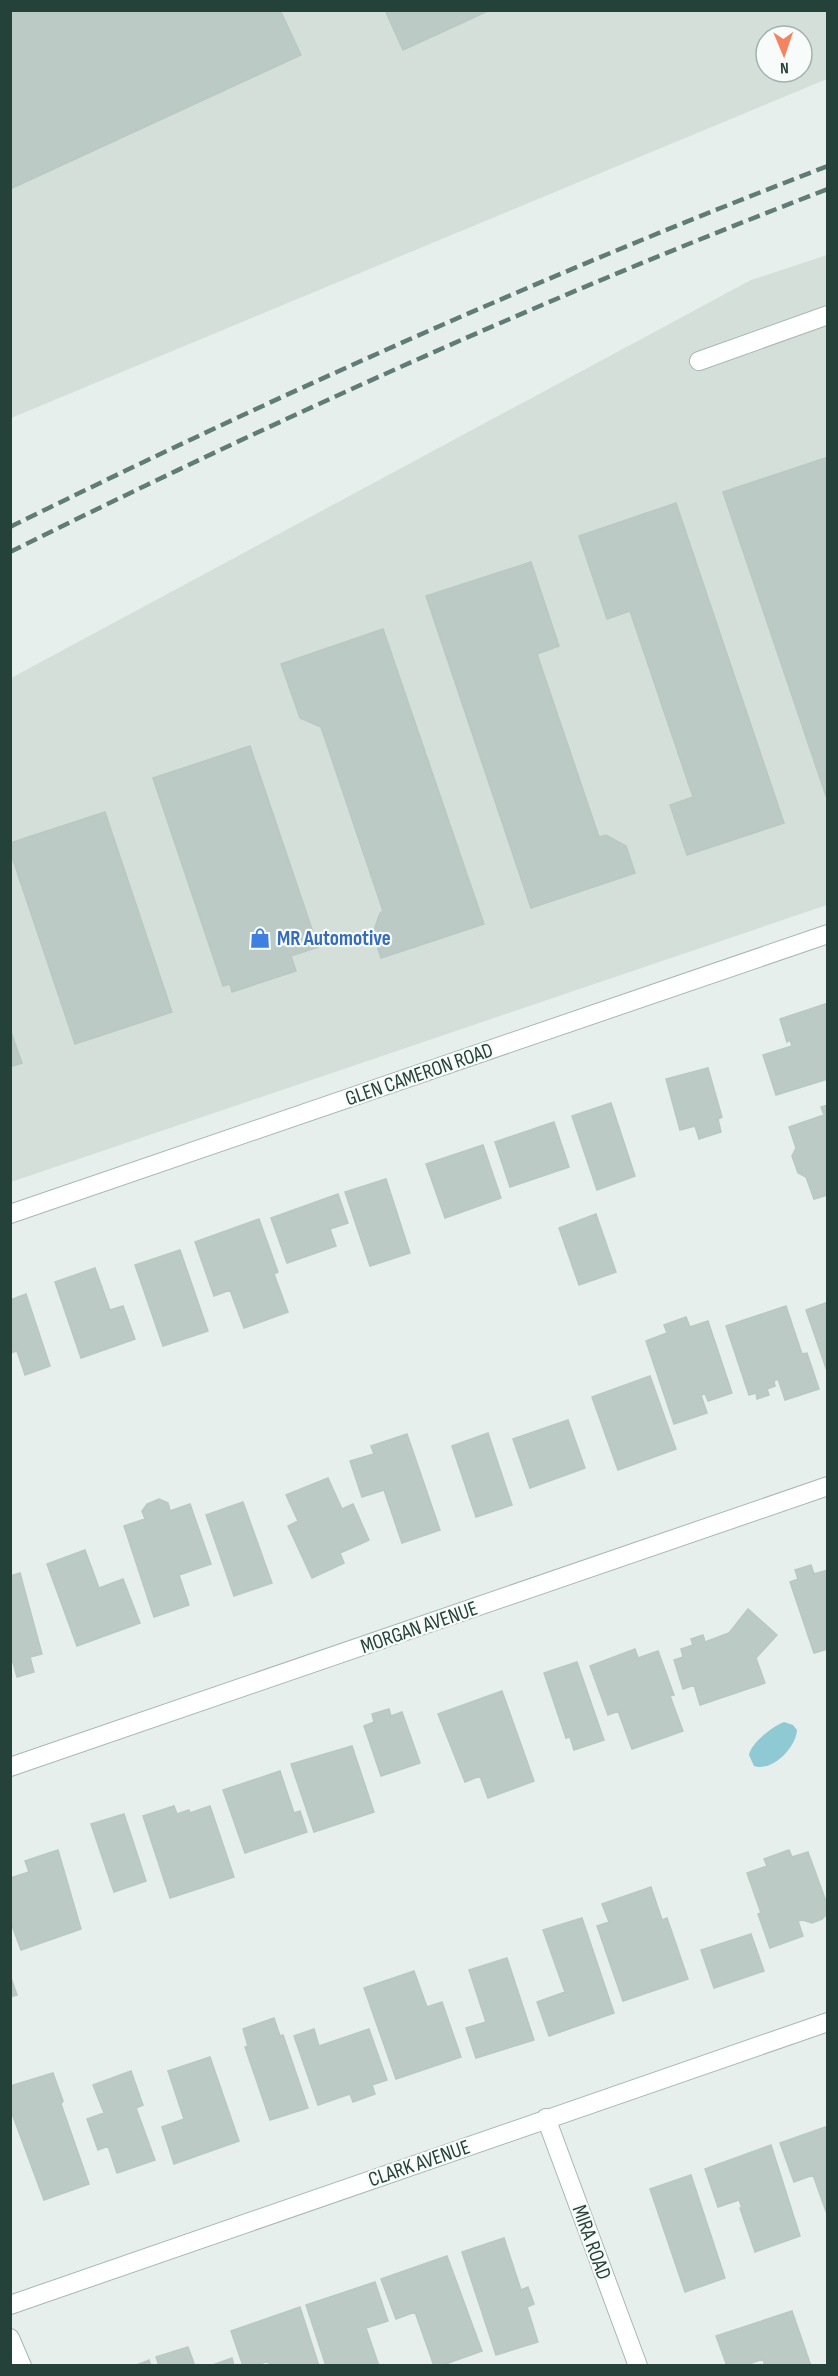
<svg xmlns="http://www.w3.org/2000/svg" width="838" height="2376" font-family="'Sofia Sans Condensed',sans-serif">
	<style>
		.built { fill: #d4dfda; fill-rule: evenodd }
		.water { fill: #8ec9d4 }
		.building { fill: #bbcac4; stroke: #b8c9c2; stroke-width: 1.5 }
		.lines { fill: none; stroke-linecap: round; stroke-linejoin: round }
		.service-casing { stroke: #a8b8b2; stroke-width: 20 }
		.minor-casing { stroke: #a8b8b2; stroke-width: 20 }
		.service { stroke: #fff; stroke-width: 18 }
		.minor { stroke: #fff; stroke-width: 18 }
		.rail { stroke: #5f7d75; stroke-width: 4.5; stroke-dasharray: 12 6; stroke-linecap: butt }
		.labels { text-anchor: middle; stroke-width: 4.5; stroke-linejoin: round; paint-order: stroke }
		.shop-label { font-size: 21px; font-weight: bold; fill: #366cbe; stroke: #f7fbf9; text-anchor: start }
		.street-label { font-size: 21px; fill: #24423a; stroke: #f7fbf9 }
	</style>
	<rect width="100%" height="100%" fill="#e6efeb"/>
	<!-- built -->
	<path class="built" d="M 11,11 L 827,11 L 827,79 L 11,418 ZM 766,36 L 802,36 L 802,72 L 766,72 Z
		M 827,255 L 827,905 L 11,1182 L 11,678 L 751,280 Z"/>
	<!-- water -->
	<path class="water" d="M 784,1722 L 793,1725 L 797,1730 C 796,1747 773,1772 754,1766 L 749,1755 C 751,1743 773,1726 784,1722 Z"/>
	<!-- building -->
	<path class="building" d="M 10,10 L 280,10 L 301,55 L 10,189 Z
		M 385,10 L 490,10 L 403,50 Z
		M 828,457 L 828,795 L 826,796 L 723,492 Z
		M 676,503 L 784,823 L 687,855 L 670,805 L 693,797 L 630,611 L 607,619 L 579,536 Z
		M 531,562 L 559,646 L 537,654 L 599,837 L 606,835 L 626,846 L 635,873 L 531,908 L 426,596 Z
		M 383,629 L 484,924 L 381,958 L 373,933 L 380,913 L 383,911 L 321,727 L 300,718 L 281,664 Z
		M 250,746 L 318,947 L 291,956 L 296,971 L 232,992 L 230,984 L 223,986 L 153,778 Z
		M 105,812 L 172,1012 L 75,1044 L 10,851 L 10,843 Z
		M 828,1003 L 828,1079 L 776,1095 L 763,1055 L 792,1046 L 790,1040 L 787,1042 L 780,1019 Z
		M 10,1029 L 22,1063 L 10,1067 Z
		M 708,1068 L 722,1117 L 718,1119 L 721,1132 L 699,1139 L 695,1126 L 680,1130 L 666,1079 Z
		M 611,1103 L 635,1176 L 597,1190 L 572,1116 Z
		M 828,1105 L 828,1195 L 814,1199 L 806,1177 L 798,1173 L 792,1156 L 796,1148 L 789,1127 L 824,1115 L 821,1107 Z
		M 554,1122 L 569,1167 L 510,1187 L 495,1142 Z
		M 483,1145 L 501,1198 L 445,1218 L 426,1164 Z
		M 386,1179 L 410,1253 L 370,1266 L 345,1192 Z
		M 338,1194 L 348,1223 L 330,1229 L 336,1246 L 287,1263 L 271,1218 Z
		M 596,1214 L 616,1272 L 579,1285 L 559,1228 Z
		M 259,1219 L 278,1272 L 274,1274 L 288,1312 L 244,1328 L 230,1290 L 214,1296 L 195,1242 Z
		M 180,1250 L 208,1331 L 163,1346 L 135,1265 Z
		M 95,1268 L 110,1310 L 123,1306 L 135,1339 L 81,1358 L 55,1282 Z
		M 26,1294 L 50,1366 L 25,1375 L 17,1351 L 10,1353 L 10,1300 Z
		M 828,1302 L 828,1374 L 806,1310 Z
		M 786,1306 L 802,1354 L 807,1353 L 819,1389 L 785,1400 L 778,1379 L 774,1381 L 775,1386 L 767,1389 L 769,1395 L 757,1399 L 756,1393 L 749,1395 L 726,1326 Z
		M 686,1317 L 690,1327 L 708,1321 L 732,1393 L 708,1401 L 705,1394 L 701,1395 L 707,1413 L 674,1424 L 646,1341 L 667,1333 L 664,1325 Z
		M 650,1376 L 676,1449 L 618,1470 L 592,1397 Z
		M 568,1420 L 585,1468 L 530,1488 L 513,1439 Z
		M 488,1433 L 512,1505 L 476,1517 L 452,1446 Z
		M 407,1434 L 440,1530 L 402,1543 L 384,1490 L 362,1497 L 350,1461 L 374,1454 L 371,1446 Z
		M 328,1478 L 342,1509 L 353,1504 L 369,1540 L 340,1553 L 344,1563 L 312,1578 L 288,1526 L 298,1521 L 286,1495 Z
		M 159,1499 L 168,1503 L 170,1511 L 190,1504 L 211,1564 L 179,1575 L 189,1605 L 154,1617 L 124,1526 L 145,1519 L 142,1511 L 147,1504 Z
		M 243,1502 L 272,1583 L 234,1596 L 206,1515 Z
		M 85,1550 L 99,1588 L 123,1579 L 140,1623 L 77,1646 L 47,1564 Z
		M 811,1565 L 814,1574 L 828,1570 L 828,1649 L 814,1653 L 790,1582 L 798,1579 L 795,1570 Z
		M 20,1573 L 42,1654 L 30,1657 L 34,1672 L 17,1677 L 13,1662 L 10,1663 L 10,1576 Z
		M 748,1609 L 777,1635 L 756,1658 L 765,1683 L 700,1705 L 694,1685 L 683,1689 L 674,1660 L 683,1657 L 681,1649 L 693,1645 L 691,1639 L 703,1635 L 705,1642 L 729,1633 Z
		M 635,1649 L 638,1658 L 658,1651 L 674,1695 L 670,1696 L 683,1731 L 632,1749 L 618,1711 L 608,1715 L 590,1666 Z
		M 577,1662 L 604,1740 L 574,1750 L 570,1737 L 566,1738 L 544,1673 Z
		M 502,1691 L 534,1781 L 488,1798 L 480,1776 L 465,1782 L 438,1714 Z
		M 389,1709 L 391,1716 L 402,1712 L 420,1763 L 381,1776 L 364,1726 L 374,1722 L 372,1714 Z
		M 352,1746 L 374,1812 L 314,1832 L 291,1764 Z
		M 280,1771 L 294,1813 L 300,1811 L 307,1832 L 245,1853 L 223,1790 Z
		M 174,1806 L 177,1814 L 189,1810 L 190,1813 L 210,1806 L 234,1877 L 170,1898 L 143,1816 Z
		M 124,1814 L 146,1881 L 114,1892 L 91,1824 Z
		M 58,1850 L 81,1929 L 21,1950 L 10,1920 L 10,1878 L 29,1872 L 25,1861 Z
		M 789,1850 L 792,1857 L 808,1852 L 828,1907 L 828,1913 L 822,1919 L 812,1923 L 803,1920 L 798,1921 L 803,1936 L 770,1948 L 758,1914 L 761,1913 L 747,1873 L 767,1866 L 764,1859 Z
		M 651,1887 L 662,1920 L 667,1918 L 688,1979 L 623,2001 L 597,1926 L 609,1922 L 602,1904 Z
		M 582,1918 L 614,2013 L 549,2036 L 537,2002 L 565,1992 L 543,1930 Z
		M 751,1934 L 764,1971 L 714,1988 L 701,1950 Z
		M 507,1958 L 534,2040 L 476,2058 L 466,2028 L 486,2022 L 469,1970 Z
		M 414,1971 L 427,2007 L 442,2002 L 461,2057 L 396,2079 L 364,1988 Z
		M 10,1975 L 17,1995 L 10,1997 Z
		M 274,2018 L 280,2036 L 283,2035 L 308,2108 L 270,2120 L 245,2047 L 248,2046 L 243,2029 Z
		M 314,2029 L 319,2046 L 369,2029 L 387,2080 L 372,2085 L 375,2094 L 353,2102 L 350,2094 L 318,2105 L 294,2036 Z
		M 210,2057 L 239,2141 L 174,2164 L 162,2127 L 184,2119 L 168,2071 Z
		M 131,2071 L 143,2105 L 136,2108 L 155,2160 L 117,2173 L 108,2146 L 98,2150 L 87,2119 L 104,2113 L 93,2085 Z
		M 53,2073 L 63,2101 L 61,2104 L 89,2184 L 44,2200 L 10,2108 L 10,2086 Z
		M 828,2126 L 828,2217 L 813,2175 L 794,2182 L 780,2143 Z
		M 771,2145 L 800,2236 L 755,2252 L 740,2208 L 742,2208 L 739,2200 L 718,2207 L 705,2169 Z
		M 691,2175 L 725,2278 L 685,2292 L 650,2189 Z
		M 504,2238 L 521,2290 L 528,2287 L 534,2304 L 527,2307 L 538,2342 L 496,2355 L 462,2252 Z
		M 447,2256 L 482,2351 L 440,2366 L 434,2366 L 415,2312 L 396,2319 L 381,2279 Z
		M 375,2282 L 388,2321 L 366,2328 L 379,2366 L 326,2366 L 306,2305 Z
		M 300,2307 L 319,2366 L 270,2366 L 268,2361 L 255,2366 L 243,2366 L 231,2331 Z
		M 792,2311 L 811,2366 L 765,2366 L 763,2359 L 743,2366 L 727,2366 L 716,2336 Z
		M 188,2347 L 195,2366 L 159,2366 L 156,2357 Z
		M 232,2358 L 234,2366 L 210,2366 Z
		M 149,2360 L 151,2366 L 134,2366 L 147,2361 Z"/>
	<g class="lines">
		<!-- service casing -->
		<g class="service-casing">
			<path id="service" d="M 699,361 L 828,315"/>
		</g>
		<!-- minor casing -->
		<g class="minor-casing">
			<path id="minor" d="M 10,1214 L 828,934
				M 10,1767 L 828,1486
				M 546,2118 L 638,2366
				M 10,2305 L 828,2022
				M 10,2338 L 22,2366"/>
		</g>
		<!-- service -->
		<use href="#service" class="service"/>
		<!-- minor -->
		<use href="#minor" class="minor"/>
		<!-- rail -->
		<path class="rail" d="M 10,527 C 277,395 549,273 828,166
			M 10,552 C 277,419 549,296 828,189"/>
	</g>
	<!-- icons -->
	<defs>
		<g id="shop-bare" transform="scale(1.62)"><path d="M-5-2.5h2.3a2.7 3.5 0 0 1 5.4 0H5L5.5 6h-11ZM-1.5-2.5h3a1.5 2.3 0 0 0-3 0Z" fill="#3f7fe0" stroke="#f7fbf9" stroke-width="2.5" paint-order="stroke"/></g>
	</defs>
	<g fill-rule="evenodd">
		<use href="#shop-bare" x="260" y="938"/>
	</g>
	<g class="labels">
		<!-- shop labels -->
		<g class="shop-label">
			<text x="277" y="945">MR Automotive</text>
		</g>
		<!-- street labels -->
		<g class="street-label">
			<text transform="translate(419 1074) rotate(-19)" y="7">GLEN CAMERON ROAD</text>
			<text transform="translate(419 1627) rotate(-19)" y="7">MORGAN AVENUE</text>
			<text transform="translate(419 2163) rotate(-19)" y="7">CLARK AVENUE</text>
			<text transform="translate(592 2242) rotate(70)" y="7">MIRA ROAD</text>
		</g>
	</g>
	<!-- border -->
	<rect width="838" height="2376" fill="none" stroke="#24423a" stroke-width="24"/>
	<!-- north arrow -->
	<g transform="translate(784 54) rotate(178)"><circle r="28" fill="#f7fbf9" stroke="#a3b1ad" stroke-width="1.5"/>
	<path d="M0-4.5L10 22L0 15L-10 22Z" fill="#f4845f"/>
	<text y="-9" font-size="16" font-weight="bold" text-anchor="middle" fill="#24423a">N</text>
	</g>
</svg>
